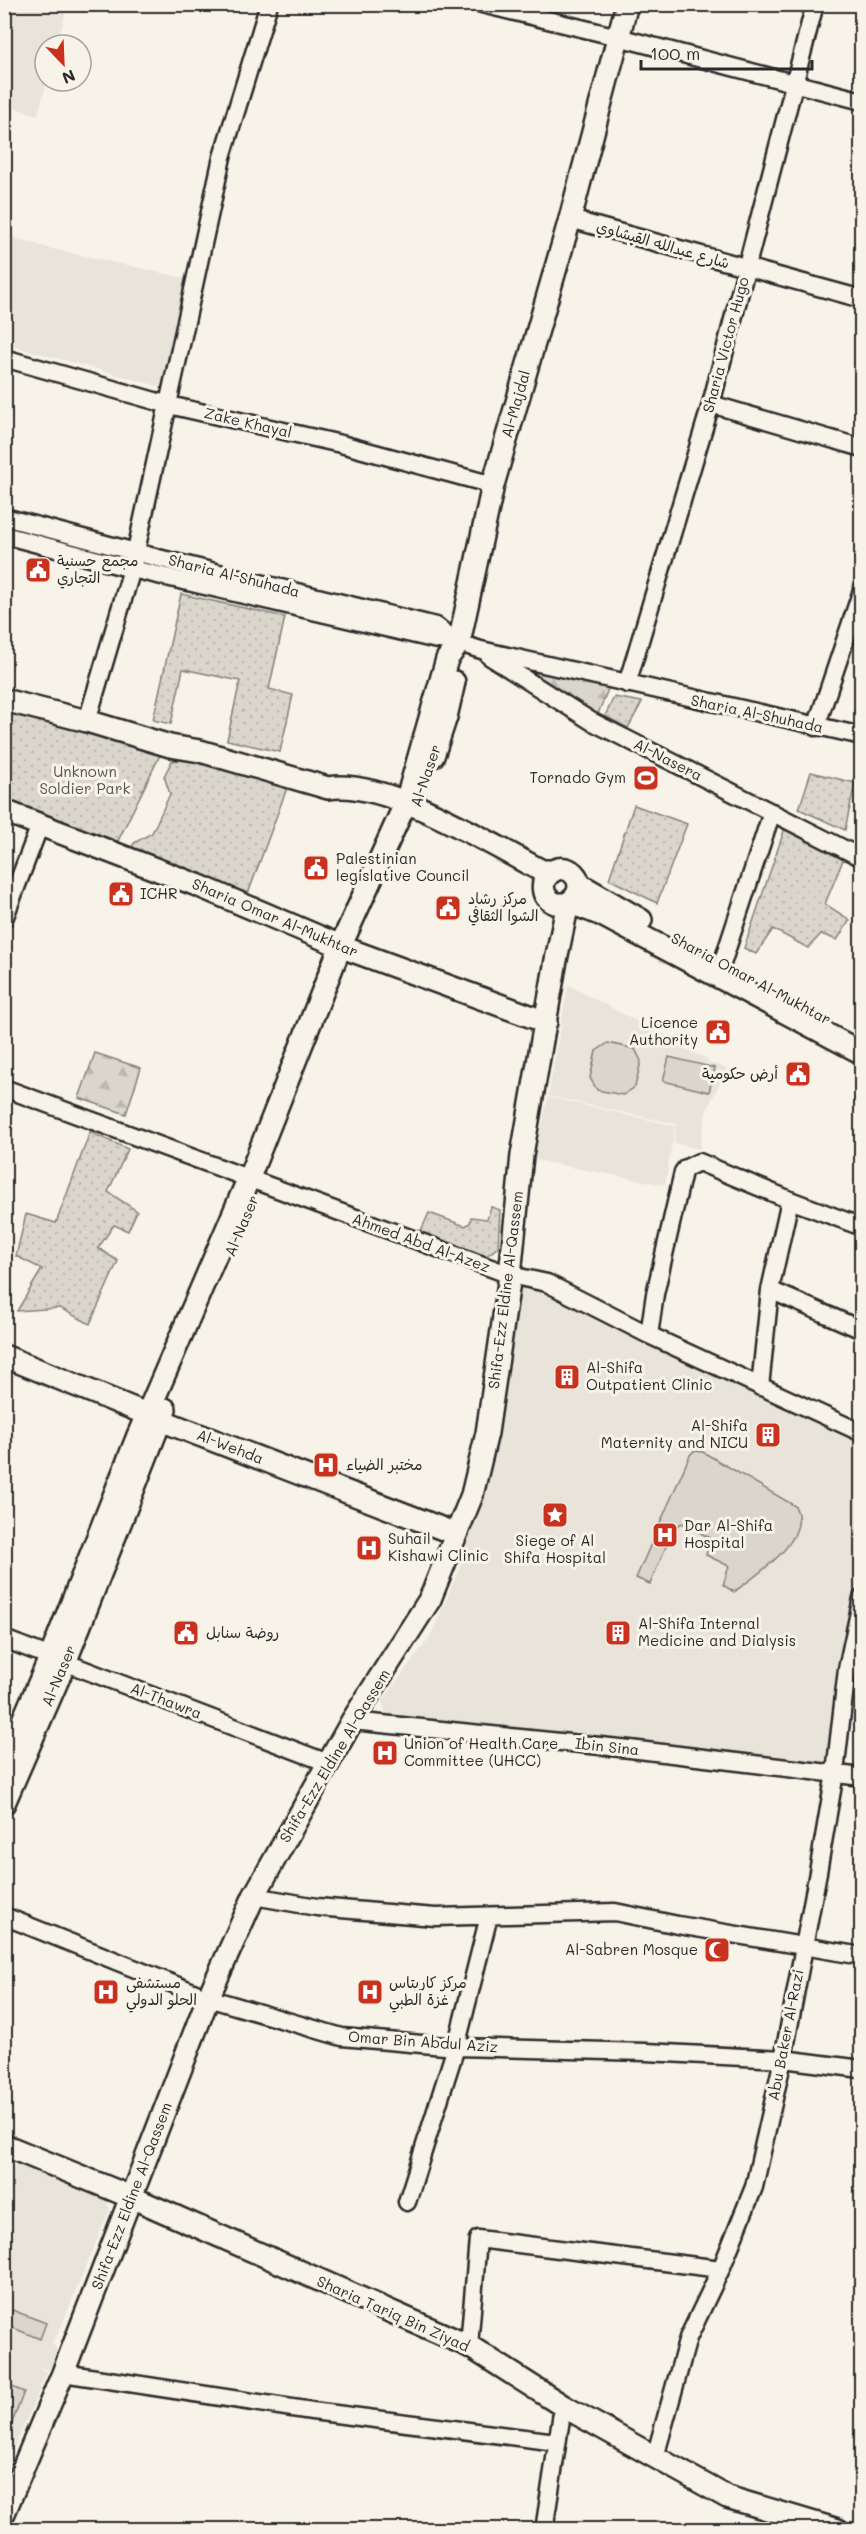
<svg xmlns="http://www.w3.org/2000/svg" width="866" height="2534" font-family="Mali,'Playpen Sans Arabic',sans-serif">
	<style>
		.built { fill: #e8e4da }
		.grass { fill: url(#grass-dots); stroke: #82807c; stroke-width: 1.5 }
		.forest { fill: url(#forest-firs); stroke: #82807c; stroke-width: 1.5 }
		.garden { fill: #dad6cc; stroke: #82807c; stroke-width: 1.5 }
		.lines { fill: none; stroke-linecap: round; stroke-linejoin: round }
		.minor-casing { stroke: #2b2b2b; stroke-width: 21 }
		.major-casing { stroke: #2b2b2b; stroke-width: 26 }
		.minor { stroke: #f7f3e8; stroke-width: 16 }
		.major { stroke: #f7f3e8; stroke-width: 21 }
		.labels { text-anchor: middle; stroke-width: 6; stroke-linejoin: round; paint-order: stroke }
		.street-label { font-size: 15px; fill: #2b2b2b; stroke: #f7f3e8 }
		.poi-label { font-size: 15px; fill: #2b2b2b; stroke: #f7f3e8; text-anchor: start }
		.park-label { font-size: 15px; fill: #575653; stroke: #f7f3e8 }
	</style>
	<defs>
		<pattern id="grass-dots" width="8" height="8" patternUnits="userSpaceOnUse" patternTransform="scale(1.5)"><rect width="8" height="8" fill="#dad6cc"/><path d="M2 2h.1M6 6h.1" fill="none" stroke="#bbb8af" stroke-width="1.8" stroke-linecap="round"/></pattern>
		<pattern id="forest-firs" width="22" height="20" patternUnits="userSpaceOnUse" patternTransform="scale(1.5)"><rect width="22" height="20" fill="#dad6cc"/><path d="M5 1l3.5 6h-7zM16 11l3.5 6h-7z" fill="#bbb8af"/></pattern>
	</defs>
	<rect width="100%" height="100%" fill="#f7f3e8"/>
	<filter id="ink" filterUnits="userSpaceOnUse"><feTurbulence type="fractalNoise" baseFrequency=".0167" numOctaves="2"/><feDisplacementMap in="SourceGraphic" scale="12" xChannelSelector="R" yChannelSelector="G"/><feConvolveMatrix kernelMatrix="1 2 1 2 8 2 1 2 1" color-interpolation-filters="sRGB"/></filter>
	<g filter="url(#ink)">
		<!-- built -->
		<path class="built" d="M 4,5 L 68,5 L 57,45 L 45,45 L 45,81 L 47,81 L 38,115 L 5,105 Z
			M 4,234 L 48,248 L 199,281 L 169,389 L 5,344 Z
			M 568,985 L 669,1038 L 669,1042 L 708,1059 L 706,1062 L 727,1068 L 707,1110 L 699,1149 L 674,1143 L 676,1124 L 548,1096 Z
			M 548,1097 L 675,1126 L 665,1185 L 534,1160 Z
			M 535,1284 L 861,1439 L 861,1586 L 833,1760 L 824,1767 L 388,1721 L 382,1701 L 430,1637 L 459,1570 L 480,1501 L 517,1292 L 524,1285 Z
			M 16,2161 L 104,2196 L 110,2209 L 58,2334 L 52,2342 L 57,2350 L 53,2362 L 48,2370 L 34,2365 L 47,2372 L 15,2447 L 4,2443 L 4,2164 L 13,2168 Z"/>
		<!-- grass -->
		<path class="grass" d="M 181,594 L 285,617 L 269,689 L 293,695 L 280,752 L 227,740 L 240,681 L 183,669 L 171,724 L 153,720 Z
			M 614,697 L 642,702 L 628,728 L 605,716 Z
			M 4,706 L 164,747 L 115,847 L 5,804 Z
			M 186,759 L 288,785 L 245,902 L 129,854 L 134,843 L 152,833 L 170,794 L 164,776 L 172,761 Z
			M 811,772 L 855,783 L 845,830 L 799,809 Z
			M 634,805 L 687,824 L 657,903 L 609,879 Z
			M 785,828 L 843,860 L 825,904 L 850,920 L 837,940 L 821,934 L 808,948 L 773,929 L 756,954 L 744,948 Z
			M 90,1132 L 128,1149 L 108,1192 L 137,1211 L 128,1231 L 114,1225 L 98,1248 L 118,1261 L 90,1324 L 60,1308 L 17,1311 L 42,1269 L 16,1256 L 26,1214 L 56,1223 Z
			M 491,1207 L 500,1210 L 498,1247 L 484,1258 L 418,1237 L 429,1213 L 465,1226 L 470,1223 L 471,1217 L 487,1219 Z"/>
		<!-- forest -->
		<path class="forest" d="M 508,659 L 610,684 L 598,714 L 507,666 Z
			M 95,1053 L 141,1068 L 126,1114 L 79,1098 Z"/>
		<!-- garden -->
		<path class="garden" d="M 608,1043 L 635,1049 L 641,1061 L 635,1087 L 623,1095 L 597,1090 L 590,1078 L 596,1051 Z
			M 669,1057 L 715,1068 L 709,1092 L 663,1081 Z
			M 694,1451 L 703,1452 L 795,1506 C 813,1539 757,1574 734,1592 L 723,1585 L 729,1566 L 706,1555 L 710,1538 L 682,1523 L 674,1528 L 650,1584 L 636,1578 L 690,1455 Z
			M 12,2310 L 46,2323 L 40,2339 L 6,2325 Z
			M 5,2384 L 24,2392 L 5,2441 Z"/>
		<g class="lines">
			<!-- minor casing -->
			<g class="minor-casing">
				<path id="minor" d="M 482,4 L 618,37 L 862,101
					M 570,219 L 862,299
					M 4,358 L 169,405 L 341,444 L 493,485
					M 711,404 L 862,448
					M 4,517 L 158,558 L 436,626 L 456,641
					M 4,535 L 132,569 L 433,639 L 459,643 L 481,650 L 862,736
					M 489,656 L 591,721 L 862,858
					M 627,684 L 711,404 L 815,4
					M 87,721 L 132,569 L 222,157 L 269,4
					M 816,727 L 862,590
					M 4,919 L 40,825
					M 718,976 L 772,812
					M 4,1088 L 510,1275 L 547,1283 L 649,1335 L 862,1433
					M 790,1200 L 862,1227
					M 649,1335 L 655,1294 L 683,1172 L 686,1168 L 699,1162 L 790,1200 L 770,1290 L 862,1330
					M 760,1387 L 770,1290
					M 4,1639 L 328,1763
					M 352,1721 L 630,1749 L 862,1777
					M 254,1896 L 317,1907 L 435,1917 L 615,1912 L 678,1925 L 862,1956
					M 4,1916 L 208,1998 L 342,2037 L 456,2047 L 646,2052 L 783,2059 L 862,2069
					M 407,2202 L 456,2047 L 489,1916
					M 469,2346 L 478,2239 L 721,2269
					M 63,2373 L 312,2411 L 556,2442
					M 655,2457 L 688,2338 L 721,2269 L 754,2187 L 783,2059 L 818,1872 L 835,1773 L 847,1669 L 862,1598
					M 544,2530 L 563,2406"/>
			</g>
			<!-- major casing -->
			<g class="major-casing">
				<path id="major" d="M 4,700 L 87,721 L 170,746 L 200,751 L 328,788 C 385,778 490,844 542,871 L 552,871
					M 433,756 L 446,717 L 454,682
					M 4,811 L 197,885 L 350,950 L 546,1022
					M 579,884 L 641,920
					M 568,903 C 593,888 570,857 550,873 C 541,880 541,895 551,901 C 557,906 562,903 569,904 C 579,905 591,911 600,914 L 862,1053
					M 4,1356 L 176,1426 L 456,1534
					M 4,1764 L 50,1658 L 137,1438 L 248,1180 L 341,945 L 406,802 L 447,659 L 459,643 L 493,485 L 570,219 L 627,4
					M 4,1803 L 65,1663 L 165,1409
					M 4,2145 L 131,2197 L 469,2346 L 563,2406 L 727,2497 L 838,2530
					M 4,2513 L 63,2373 L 208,1998 L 254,1896 L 352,1721 L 430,1599 L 472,1495 L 487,1433 L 510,1275 L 522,1155 L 556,960 L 568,903"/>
			</g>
			<!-- minor -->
			<use href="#minor" class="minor"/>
			<!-- major -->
			<use href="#major" class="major"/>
		</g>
	</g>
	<!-- icons -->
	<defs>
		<g id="civic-square" transform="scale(1.35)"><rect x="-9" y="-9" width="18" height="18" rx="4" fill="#c8321e" stroke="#f7f3e8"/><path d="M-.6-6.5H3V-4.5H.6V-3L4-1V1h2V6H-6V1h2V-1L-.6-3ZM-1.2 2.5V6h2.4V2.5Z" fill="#fff"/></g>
		<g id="stadium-square" transform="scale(1.35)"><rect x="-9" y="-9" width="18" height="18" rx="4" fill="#c8321e" stroke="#f7f3e8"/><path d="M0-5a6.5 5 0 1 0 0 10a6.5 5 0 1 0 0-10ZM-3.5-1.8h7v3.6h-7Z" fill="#fff"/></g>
		<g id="building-square" transform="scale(1.35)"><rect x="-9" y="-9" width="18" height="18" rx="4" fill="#c8321e" stroke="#f7f3e8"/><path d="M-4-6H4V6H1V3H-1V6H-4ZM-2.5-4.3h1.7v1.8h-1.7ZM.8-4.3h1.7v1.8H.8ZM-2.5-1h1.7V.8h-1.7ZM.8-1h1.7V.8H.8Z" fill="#fff"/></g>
		<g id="hospital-square" transform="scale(1.35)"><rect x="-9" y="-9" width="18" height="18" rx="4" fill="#c8321e" stroke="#f7f3e8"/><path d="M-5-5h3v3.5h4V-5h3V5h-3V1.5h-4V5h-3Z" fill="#fff"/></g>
		<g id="sight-square" transform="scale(1.35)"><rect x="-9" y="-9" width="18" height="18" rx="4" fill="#c8321e" stroke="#f7f3e8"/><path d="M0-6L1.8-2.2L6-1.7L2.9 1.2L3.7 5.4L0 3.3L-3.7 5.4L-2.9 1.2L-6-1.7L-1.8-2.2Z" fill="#fff"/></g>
		<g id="mosque-square" transform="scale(1.35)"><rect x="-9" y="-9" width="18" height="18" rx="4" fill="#c8321e" stroke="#f7f3e8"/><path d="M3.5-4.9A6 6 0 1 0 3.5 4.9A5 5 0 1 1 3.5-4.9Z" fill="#fff"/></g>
	</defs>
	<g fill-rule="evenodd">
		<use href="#civic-square" x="38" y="570"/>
		<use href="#stadium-square" x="646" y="778"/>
		<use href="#civic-square" x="316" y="868"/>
		<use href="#civic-square" x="121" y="894"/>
		<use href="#civic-square" x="448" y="908"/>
		<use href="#civic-square" x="718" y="1032"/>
		<use href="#civic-square" x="798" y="1074"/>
		<use href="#building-square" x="567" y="1377"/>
		<use href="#building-square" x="768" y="1435"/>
		<use href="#hospital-square" x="326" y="1465"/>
		<use href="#sight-square" x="555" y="1515"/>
		<use href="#hospital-square" x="665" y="1535"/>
		<use href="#hospital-square" x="369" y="1548"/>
		<use href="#civic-square" x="186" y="1633"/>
		<use href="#building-square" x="618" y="1633"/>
		<use href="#hospital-square" x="385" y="1753"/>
		<use href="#mosque-square" x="717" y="1950"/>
		<use href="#hospital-square" x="106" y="1992"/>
		<use href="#hospital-square" x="370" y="1992"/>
	</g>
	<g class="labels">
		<!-- street labels -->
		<g class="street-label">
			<text transform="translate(663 245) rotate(16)" y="5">شارع عبدالله القيشاوي</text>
			<text transform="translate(726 345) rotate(-75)" y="5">Sharia Victor Hugo</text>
			<text transform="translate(516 404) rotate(-74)" y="5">Al-Majdal</text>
			<text transform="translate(248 423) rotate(13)" y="5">Zake Khayal</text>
			<text transform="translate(234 576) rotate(14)" y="5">Sharia Al-Shuhada</text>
			<text transform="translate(757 714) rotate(12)" y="5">Sharia Al-Shuhada</text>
			<text transform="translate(668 760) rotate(27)" y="5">Al-Nasera</text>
			<text transform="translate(426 776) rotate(-71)" y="5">Al-Naser</text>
			<text transform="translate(275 918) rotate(23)" y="5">Sharia Omar Al-Mukhtar</text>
			<text transform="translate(751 979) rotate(28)" y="5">Sharia Omar Al-Mukhtar</text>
			<text transform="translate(242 1226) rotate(-67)" y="5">Al-Naser</text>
			<text transform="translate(421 1243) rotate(20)" y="5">Ahmed Abd Al-Azez</text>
			<text transform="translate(506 1290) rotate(-83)" y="5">Shifa-Ezz Eldine Al-Qassem</text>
			<text transform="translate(230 1447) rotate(21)" y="5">Al-Wehda</text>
			<text transform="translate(59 1676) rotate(-67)" y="5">Al-Naser</text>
			<text transform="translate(166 1701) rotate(21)" y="5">Al-Thawra</text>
			<text transform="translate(607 1747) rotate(6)" y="5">Ibin Sina</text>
			<text transform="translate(335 1756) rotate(-59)" y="5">Shifa-Ezz Eldine Al-Qassem</text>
			<text transform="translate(786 2035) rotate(-79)" y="5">Abu Baker Al-Razi</text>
			<text transform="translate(423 2042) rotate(4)" y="5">Omar Bin Abdul Aziz</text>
			<text transform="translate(132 2196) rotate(-69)" y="5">Shifa-Ezz Eldine Al-Qassem</text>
			<text transform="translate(393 2314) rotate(24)" y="5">Sharia Tariq Bin Ziyad</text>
		</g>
		<!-- poi labels -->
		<g class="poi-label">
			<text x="57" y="566">مجمع حسنية<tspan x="57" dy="17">التجاري</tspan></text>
			<text x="626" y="783" text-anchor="end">Tornado Gym</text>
			<text x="336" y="864">Palestinian<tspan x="336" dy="17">legislative Council</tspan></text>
			<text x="140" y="899">ICHR</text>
			<text x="468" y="904">مركز رشاد<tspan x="468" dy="17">الشوا الثقافي</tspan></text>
			<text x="698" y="1028" text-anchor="end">Licence<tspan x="698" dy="17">Authority</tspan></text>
			<text x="778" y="1079" text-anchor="end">أرض حكومية</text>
			<text x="586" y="1373">Al-Shifa<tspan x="586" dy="17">Outpatient Clinic</tspan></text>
			<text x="748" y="1431" text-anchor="end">Al-Shifa<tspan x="748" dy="17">Maternity and NICU</tspan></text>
			<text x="346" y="1470">مختبر الضياء</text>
			<text x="684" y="1531">Dar Al-Shifa<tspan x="684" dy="17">Hospital</tspan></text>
			<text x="388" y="1544">Suhail<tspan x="388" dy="17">Kishawi Clinic</tspan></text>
			<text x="555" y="1546" text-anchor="middle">Siege of Al<tspan x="555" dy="17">Shifa Hospital</tspan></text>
			<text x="638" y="1629">Al-Shifa Internal<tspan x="638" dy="17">Medicine and Dialysis</tspan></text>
			<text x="206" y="1638">روضة سنابل</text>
			<text x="404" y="1749">Union of Health Care<tspan x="404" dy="17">Committee (UHCC)</tspan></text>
			<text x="698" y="1955" text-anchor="end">Al-Sabren Mosque</text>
			<text x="126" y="1988">مستشفى<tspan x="126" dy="17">الحلو الدولي</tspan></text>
			<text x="389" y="1988">مركز كاريتاس<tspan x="389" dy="17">غزة الطبي</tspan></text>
		</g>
		<!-- park labels -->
		<g class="park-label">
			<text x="85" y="777">Unknown<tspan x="85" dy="17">Soldier Park</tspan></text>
		</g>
	</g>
	<!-- margin -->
	<rect width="866" height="2534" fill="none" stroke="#f7f3e8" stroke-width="24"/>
	<rect x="12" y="12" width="842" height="2510" fill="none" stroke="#2b2b2b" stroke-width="2" filter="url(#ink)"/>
	<!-- north arrow -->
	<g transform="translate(63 63) rotate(157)"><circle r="28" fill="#f7f3e8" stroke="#a5a39c" stroke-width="1.5"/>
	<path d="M0-4.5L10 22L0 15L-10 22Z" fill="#c8321e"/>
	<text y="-9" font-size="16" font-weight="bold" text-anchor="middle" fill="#2b2b2b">N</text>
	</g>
	<!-- scale -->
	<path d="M641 60v9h171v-9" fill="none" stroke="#2b2b2b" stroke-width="3"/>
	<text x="650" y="60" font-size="18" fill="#2b2b2b" stroke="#f7f3e8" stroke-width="4.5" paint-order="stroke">100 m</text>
</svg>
